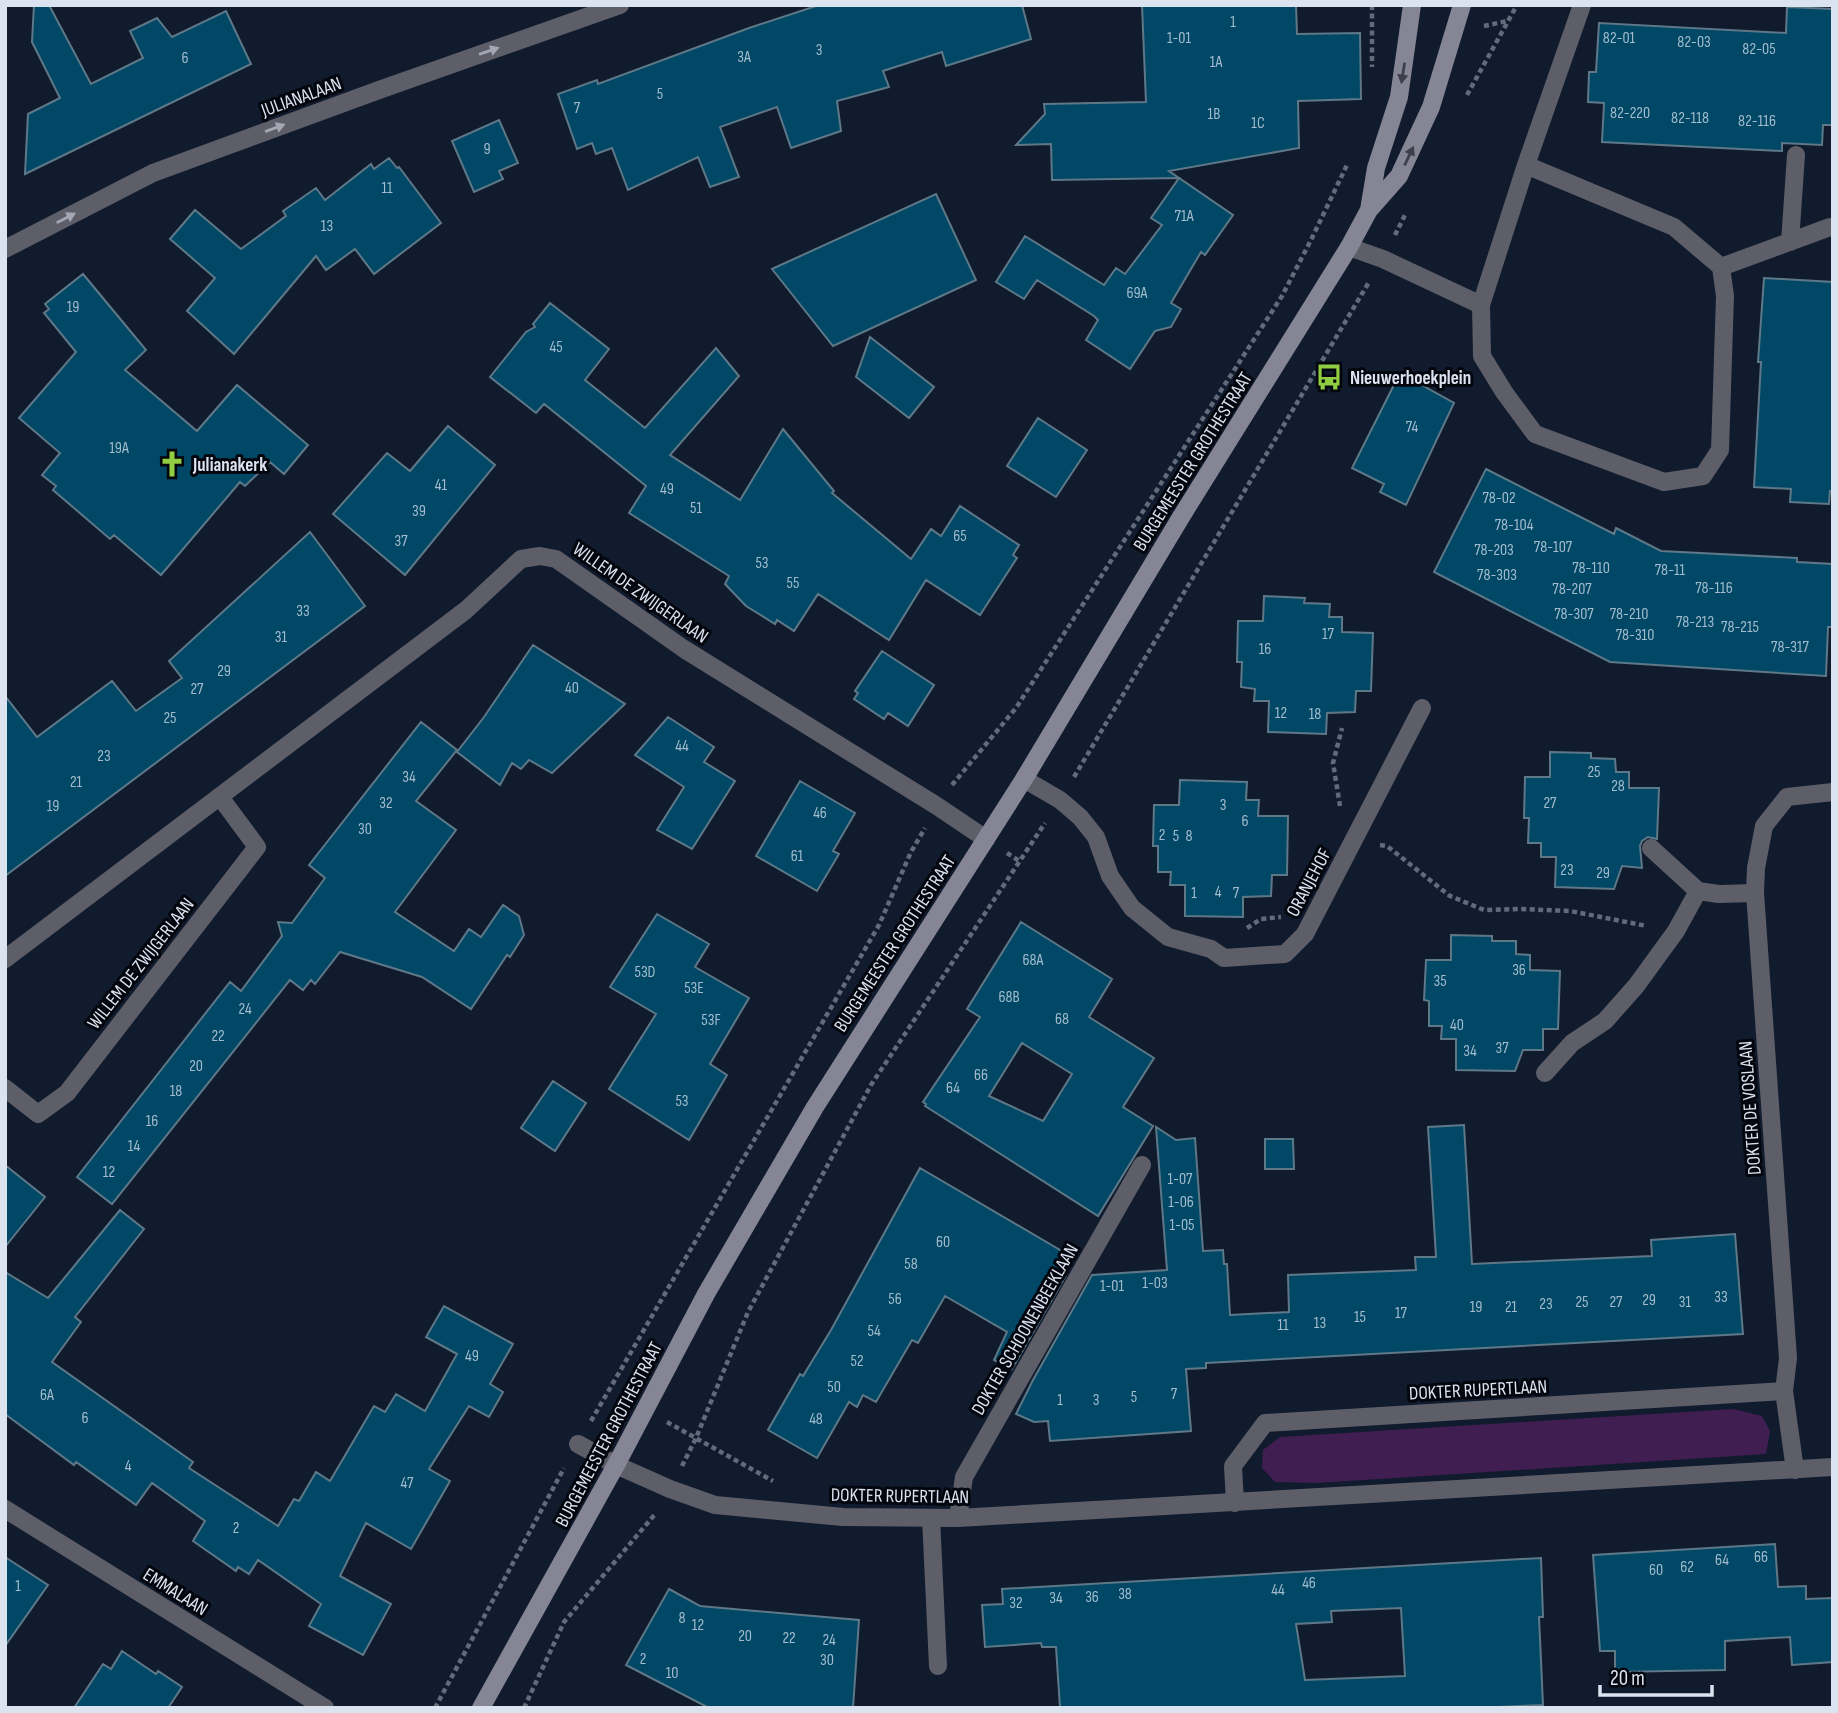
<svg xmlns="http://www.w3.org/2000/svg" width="1838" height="1713" font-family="'Sofia Sans Condensed',sans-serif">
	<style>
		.green { fill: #401e51 }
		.building { fill: #004866; stroke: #5e7888; stroke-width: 2; fill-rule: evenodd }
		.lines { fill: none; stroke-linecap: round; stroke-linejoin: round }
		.path { stroke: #616b7b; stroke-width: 4.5; stroke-dasharray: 5 3.5; stroke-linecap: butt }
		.service { stroke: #5e5e69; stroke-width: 18 }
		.minor { stroke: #5e5e69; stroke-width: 18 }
		.secondary { stroke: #858596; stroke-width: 18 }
		.oneway { fill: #a3a7b3 }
		.oneway2 { fill: #3e3f4b }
		.labels { text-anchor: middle; stroke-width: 6; stroke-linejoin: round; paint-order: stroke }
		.number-label { font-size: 16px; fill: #a4bcce }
		.street-label { font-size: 19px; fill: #dbe3f0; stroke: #03060d }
		.poi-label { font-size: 19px; font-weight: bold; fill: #dbe3f0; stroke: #03060d; text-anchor: start }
	</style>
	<rect width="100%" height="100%" fill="#101b2d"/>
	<!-- green -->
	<path class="green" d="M 1734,1409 L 1762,1416 L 1770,1431 L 1766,1454 L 1317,1483 L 1275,1482 L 1262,1468 L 1263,1450 L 1280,1437 Z"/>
	<!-- building -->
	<path class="building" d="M 34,5 L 49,5 L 91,84 L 143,58 L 130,31 L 157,18 L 172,37 L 226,11 L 251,64 L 25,174 L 28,114 L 60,98 L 32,42 Z
		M 819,5 L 1022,5 L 1031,39 L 946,66 L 942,52 L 883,71 L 889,87 L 837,101 L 841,131 L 791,148 L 777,107 L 720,127 L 739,177 L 710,187 L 698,157 L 628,190 L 612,148 L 596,154 L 592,143 L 577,149 L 558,94 L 597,80 L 598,84 L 749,28 Z
		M 1142,5 L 1296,5 L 1297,34 L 1360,33 L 1361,99 L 1298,101 L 1299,148 L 1169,171 L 1233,215 L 1205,255 L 1201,252 L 1171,303 L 1181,309 L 1171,327 L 1155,331 L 1130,369 L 1086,340 L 1098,320 L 1094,316 L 1037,280 L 1024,299 L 996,282 L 1025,236 L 1104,285 L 1116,268 L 1125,274 L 1162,225 L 1151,218 L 1179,178 L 1052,180 L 1051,144 L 1016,145 L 1045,114 L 1044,104 L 1146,102 Z
		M 1787,7 L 1833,9 L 1833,125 L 1823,125 L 1822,145 L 1782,143 L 1782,151 L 1602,142 L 1604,103 L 1588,102 L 1589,72 L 1596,72 L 1599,23 L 1786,33 Z
		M 499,120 L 518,163 L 499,171 L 503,179 L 474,192 L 452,141 Z
		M 389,158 L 397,168 L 399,167 L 441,223 L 374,274 L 355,249 L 326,270 L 316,256 L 234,354 L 187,311 L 215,278 L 170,239 L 195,210 L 241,249 L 286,216 L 283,211 L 316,188 L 325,200 L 371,164 L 374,169 Z
		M 936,194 L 976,280 L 833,346 L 772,269 Z
		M 83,274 L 146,350 L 125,370 L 197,431 L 237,385 L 308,445 L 284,474 L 270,462 L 245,486 L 240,482 L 161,575 L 114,535 L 110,539 L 53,490 L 56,486 L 42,475 L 60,453 L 19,418 L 76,352 L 44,313 L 49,309 L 45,304 Z
		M 1764,278 L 1833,282 L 1833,491 L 1830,491 L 1829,504 L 1790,502 L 1791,489 L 1754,487 L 1761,362 L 1758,362 Z
		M 550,303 L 609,349 L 585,380 L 645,428 L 716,348 L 739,376 L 670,455 L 740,500 L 783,429 L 834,491 L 832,493 L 911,559 L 931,529 L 941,536 L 960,506 L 1019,545 L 1013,555 L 1017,558 L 980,615 L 926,580 L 889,640 L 818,594 L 794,631 L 777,620 L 775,624 L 746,606 L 725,584 L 729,576 L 629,513 L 646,486 L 544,404 L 536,413 L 490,377 L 526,332 L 535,327 L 533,324 Z
		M 870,337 L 934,387 L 909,418 L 856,377 Z
		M 1400,373 L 1454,403 L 1406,505 L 1380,492 L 1384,484 L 1352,468 Z
		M 1038,418 L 1087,450 L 1056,497 L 1007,466 Z
		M 448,426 L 495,465 L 405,575 L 333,514 L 387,453 L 410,471 Z
		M 1486,469 L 1614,534 L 1616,528 L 1661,551 L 1797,558 L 1797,562 L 1833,564 L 1833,627 L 1828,627 L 1826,676 L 1610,662 L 1434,572 Z
		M 310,532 L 365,606 L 5,876 L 5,696 L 37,737 L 112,681 L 136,711 L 182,678 L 169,661 Z
		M 1264,596 L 1305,598 L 1304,603 L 1330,604 L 1329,617 L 1342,617 L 1342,632 L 1373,633 L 1371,691 L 1356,691 L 1355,712 L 1327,713 L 1326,734 L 1268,732 L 1269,701 L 1254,701 L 1255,689 L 1241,687 L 1242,662 L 1237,662 L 1238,621 L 1263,621 Z
		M 533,645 L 625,704 L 552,773 L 529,760 L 521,769 L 512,763 L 500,785 L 457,752 L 484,717 Z
		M 882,651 L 934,685 L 908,726 L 888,713 L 884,719 L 854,699 L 858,693 L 855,691 Z
		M 668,717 L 714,747 L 704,762 L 735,781 L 692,849 L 657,830 L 684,787 L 635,755 Z
		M 421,722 L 457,750 L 416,801 L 456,830 L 395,912 L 454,951 L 469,929 L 481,937 L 503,905 L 519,916 L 524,935 L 510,957 L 507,955 L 471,1009 L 422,977 L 340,952 L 315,984 L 311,980 L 303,990 L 290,980 L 112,1204 L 77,1177 L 230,982 L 241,991 L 282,936 L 278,922 L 292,923 L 325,878 L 309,865 Z
		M 1550,752 L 1591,753 L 1591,758 L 1615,759 L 1616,772 L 1629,772 L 1629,788 L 1659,788 L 1657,839 L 1648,837 L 1642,841 L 1640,846 L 1642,868 L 1622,866 L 1614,889 L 1555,887 L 1556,857 L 1541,857 L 1541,843 L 1528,843 L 1529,818 L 1524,818 L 1525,777 L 1550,777 Z
		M 1180,780 L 1247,782 L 1246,800 L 1259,800 L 1258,816 L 1288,816 L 1287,875 L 1272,875 L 1271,896 L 1243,897 L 1243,917 L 1185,916 L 1185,885 L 1170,885 L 1171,872 L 1158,872 L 1158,846 L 1153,846 L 1154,805 L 1179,805 Z
		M 800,781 L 855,813 L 833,851 L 839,854 L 817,891 L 756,856 Z
		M 657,914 L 709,944 L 695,967 L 749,998 L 710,1064 L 727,1075 L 689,1140 L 609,1089 L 656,1014 L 610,987 Z
		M 1021,922 L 1112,979 L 1089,1017 L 1154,1058 L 1123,1107 L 1153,1126 L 1098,1216 L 925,1106 L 926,1104 L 923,1102 L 980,1017 L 967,1009 ZM 1022,1043 L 1072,1074 L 1043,1121 L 989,1096 Z
		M 1451,935 L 1492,936 L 1492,941 L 1516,941 L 1516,954 L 1530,955 L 1530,970 L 1560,971 L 1558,1029 L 1543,1029 L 1543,1050 L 1523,1050 L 1515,1071 L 1456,1070 L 1456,1039 L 1441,1039 L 1442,1026 L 1429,1026 L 1429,1001 L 1424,1000 L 1426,960 L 1451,960 Z
		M 553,1081 L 586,1103 L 555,1151 L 521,1128 Z
		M 1464,1125 L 1472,1264 L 1652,1256 L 1651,1240 L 1735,1234 L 1743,1334 L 1206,1363 L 1206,1368 L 1186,1369 L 1191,1431 L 1050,1441 L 1048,1421 L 1034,1422 L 1016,1414 L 1033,1380 L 1092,1275 L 1167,1270 L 1156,1127 L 1176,1140 L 1195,1138 L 1203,1251 L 1223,1250 L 1224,1264 L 1227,1264 L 1230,1315 L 1289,1312 L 1288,1275 L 1416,1270 L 1415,1257 L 1436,1257 L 1428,1127 Z
		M 1265,1139 L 1293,1139 L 1294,1169 L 1265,1169 Z
		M 5,1165 L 45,1197 L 5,1247 Z
		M 920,1168 L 1072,1257 L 1060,1277 L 1065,1277 L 1012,1369 L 994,1360 L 1007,1332 L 945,1296 L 918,1343 L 912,1340 L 876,1402 L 863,1395 L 857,1407 L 849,1402 L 817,1458 L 768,1430 L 800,1374 L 803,1376 L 831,1330 Z
		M 120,1210 L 144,1229 L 75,1317 L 81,1322 L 52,1362 L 193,1462 L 189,1468 L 278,1526 L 294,1499 L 299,1501 L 316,1472 L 330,1481 L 374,1406 L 385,1412 L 396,1394 L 425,1411 L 457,1354 L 426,1337 L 444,1306 L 513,1344 L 490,1384 L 503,1392 L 489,1417 L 469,1406 L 429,1469 L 450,1481 L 411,1549 L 366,1523 L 340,1576 L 391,1604 L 363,1655 L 309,1626 L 321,1604 L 258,1560 L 249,1574 L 238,1567 L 236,1571 L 193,1541 L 205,1521 L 152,1483 L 136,1505 L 76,1462 L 74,1465 L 5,1414 L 5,1272 L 48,1298 Z
		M 1775,1544 L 1778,1587 L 1806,1586 L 1806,1599 L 1833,1598 L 1833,1662 L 1792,1665 L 1790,1637 L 1725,1641 L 1725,1670 L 1615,1672 L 1615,1651 L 1600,1651 L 1593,1555 Z
		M 5,1557 L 48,1585 L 5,1646 Z
		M 1541,1558 L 1543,1617 L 1539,1617 L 1543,1705 L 1476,1708 L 1060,1708 L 1056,1647 L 1042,1647 L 1041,1643 L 985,1647 L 982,1605 L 1003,1604 L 1002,1589 ZM 1401,1608 L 1405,1676 L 1305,1680 L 1296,1624 L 1332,1622 L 1331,1611 Z
		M 669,1589 L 700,1606 L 859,1620 L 853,1708 L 709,1708 L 626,1665 Z
		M 122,1651 L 156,1674 L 158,1671 L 182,1687 L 168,1708 L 74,1708 L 103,1664 L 111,1669 Z"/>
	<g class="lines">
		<!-- path -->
		<path class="path" d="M 1372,5 L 1372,67
			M 1484,26 L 1507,21
			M 1467,95 L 1517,5
			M 1395,235 L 1405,215
			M 1074,777 L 1369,282
			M 952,785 L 1016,708 L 1282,296 L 1311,240 L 1347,165
			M 1340,806 L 1333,763 L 1342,728
			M 1380,845 L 1387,846 L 1450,896 L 1484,910 L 1522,909 L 1570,911 L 1647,926
			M 1007,853 L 1021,862
			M 1247,928 L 1261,919 L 1281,917
			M 591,1421 L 879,925 L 911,852 L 925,828
			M 667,1422 L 773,1481
			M 682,1466 L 696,1438 L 748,1312 L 871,1085 L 1045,823
			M 435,1708 L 564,1468
			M 524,1708 L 564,1622 L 656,1513"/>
		<!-- service -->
		<path class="service" d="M 1526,165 L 1674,227 L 1721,267 L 1725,296 L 1720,450 L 1703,476 L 1664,482 L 1535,434 L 1504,392 L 1482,356 L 1481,305 L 1526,165 L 1582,5
			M 1790,242 L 1796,155
			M 1349,247 L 1383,259 L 1481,305
			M 1721,267 L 1830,227
			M 931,1518 L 938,1666
			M 958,1518 L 964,1477 L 1142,1165"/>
		<!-- minor -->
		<path class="minor" d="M 5,249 L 153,173 L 379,90 L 620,5
			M 1024,779 L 1060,800 L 1080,817 L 1096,837 L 1110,876 L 1132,908 L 1168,937 L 1211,949 L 1224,958 L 1285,954 L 1305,934 L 1422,708
			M 1651,848 L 1698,891 L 1719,894 L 1755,893
			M 5,959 L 466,610 L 521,559 L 540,556 L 556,559 L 684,649 L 937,806 L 986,839
			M 1545,1073 L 1572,1043 L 1605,1021 L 1636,986 L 1676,931 L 1698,891
			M 5,1088 L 38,1114 L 67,1093 L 257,847 L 220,797
			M 578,1444 L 616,1465 L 670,1489 L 715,1505 L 843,1517 L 958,1518 L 1833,1467
			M 1795,1470 L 1784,1391 L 1788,1358 L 1755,893 L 1756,868 L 1764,826 L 1787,797 L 1833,792
			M 1235,1503 L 1233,1466 L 1265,1423 L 1784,1391
			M 5,1509 L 325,1708"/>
		<!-- secondary -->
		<path class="secondary" d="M 1369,210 L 1376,168 L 1399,97 L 1412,5
			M 481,1708 L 616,1465 L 706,1294 L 815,1107 L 1024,779 L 1181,517 L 1349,247 L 1369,210 L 1399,176 L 1431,107 L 1462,5"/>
	</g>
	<!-- one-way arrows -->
	<defs><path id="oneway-solid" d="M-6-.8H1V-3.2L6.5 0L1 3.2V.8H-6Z" transform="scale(1.75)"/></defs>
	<g class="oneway">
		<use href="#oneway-solid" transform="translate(489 51) rotate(-19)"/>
		<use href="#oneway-solid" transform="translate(275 128) rotate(-20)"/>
		<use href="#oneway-solid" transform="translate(66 218) rotate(-27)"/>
	</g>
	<g class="oneway2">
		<use href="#oneway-solid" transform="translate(1403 73) rotate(99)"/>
		<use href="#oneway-solid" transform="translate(1409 156) rotate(-65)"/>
	</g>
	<!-- icons -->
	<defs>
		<g id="bus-bare" transform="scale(2.1)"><path d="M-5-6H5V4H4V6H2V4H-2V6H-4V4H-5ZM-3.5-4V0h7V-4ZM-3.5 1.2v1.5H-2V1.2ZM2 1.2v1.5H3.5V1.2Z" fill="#90cd41" stroke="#03060d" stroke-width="2.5" paint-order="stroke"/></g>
		<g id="church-bare" transform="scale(2.1)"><path d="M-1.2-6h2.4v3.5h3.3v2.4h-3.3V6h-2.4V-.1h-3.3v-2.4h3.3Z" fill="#90cd41" stroke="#03060d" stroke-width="2.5" paint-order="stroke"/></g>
	</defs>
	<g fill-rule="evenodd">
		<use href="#bus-bare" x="1329" y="377"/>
		<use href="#church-bare" x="172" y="464"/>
	</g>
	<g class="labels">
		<!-- number labels -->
		<g class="number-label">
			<text x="1233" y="27">1</text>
			<text x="1179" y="43">1-01</text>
			<text x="1619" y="43">82-01</text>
			<text x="1694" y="47">82-03</text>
			<text x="1759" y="54">82-05</text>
			<text x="819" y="55">3</text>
			<text x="744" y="62">3A</text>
			<text x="185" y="63">6</text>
			<text x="1216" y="67">1A</text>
			<text x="660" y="99">5</text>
			<text x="577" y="113">7</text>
			<text x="1630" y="118">82-220</text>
			<text x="1214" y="119">1B</text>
			<text x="1690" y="123">82-118</text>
			<text x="1757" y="126">82-116</text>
			<text x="1258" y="128">1C</text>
			<text x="487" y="154">9</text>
			<text x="387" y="193">11</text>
			<text x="1184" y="221">71A</text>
			<text x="327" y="231">13</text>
			<text x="1137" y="298">69A</text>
			<text x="73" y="312">19</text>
			<text x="556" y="352">45</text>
			<text x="1412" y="432">74</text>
			<text x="119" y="453">19A</text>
			<text x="441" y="490">41</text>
			<text x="667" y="494">49</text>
			<text x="1499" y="503">78-02</text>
			<text x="696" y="513">51</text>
			<text x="419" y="516">39</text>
			<text x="1514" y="530">78-104</text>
			<text x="960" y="541">65</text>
			<text x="401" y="546">37</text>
			<text x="1553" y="552">78-107</text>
			<text x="1494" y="555">78-203</text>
			<text x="762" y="568">53</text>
			<text x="1591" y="573">78-110</text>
			<text x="1670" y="575">78-11</text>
			<text x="1497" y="580">78-303</text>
			<text x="793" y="588">55</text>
			<text x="1714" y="593">78-116</text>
			<text x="1572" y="594">78-207</text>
			<text x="303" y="616">33</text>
			<text x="1574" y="619">78-307</text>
			<text x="1629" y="619">78-210</text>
			<text x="1695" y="627">78-213</text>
			<text x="1740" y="632">78-215</text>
			<text x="1328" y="639">17</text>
			<text x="1635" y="640">78-310</text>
			<text x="281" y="642">31</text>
			<text x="1790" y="652">78-317</text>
			<text x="1265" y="654">16</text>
			<text x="224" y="676">29</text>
			<text x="572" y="693">40</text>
			<text x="197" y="694">27</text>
			<text x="1281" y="718">12</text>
			<text x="1315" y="719">18</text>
			<text x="170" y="723">25</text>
			<text x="682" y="751">44</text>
			<text x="104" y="761">23</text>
			<text x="1594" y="777">25</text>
			<text x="409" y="782">34</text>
			<text x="76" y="787">21</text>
			<text x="1618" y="791">28</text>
			<text x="386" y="808">32</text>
			<text x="1550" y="808">27</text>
			<text x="1223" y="810">3</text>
			<text x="53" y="811">19</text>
			<text x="820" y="818">46</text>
			<text x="1245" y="826">6</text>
			<text x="365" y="834">30</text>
			<text x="1162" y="840">2</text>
			<text x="1176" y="841">5</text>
			<text x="1189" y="841">8</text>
			<text x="797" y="861">61</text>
			<text x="1567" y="875">23</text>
			<text x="1603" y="878">29</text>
			<text x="1218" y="897">4</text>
			<text x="1194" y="898">1</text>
			<text x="1236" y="898">7</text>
			<text x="1033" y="965">68A</text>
			<text x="1519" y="975">36</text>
			<text x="645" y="977">53D</text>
			<text x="1440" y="986">35</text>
			<text x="694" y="993">53E</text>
			<text x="1009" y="1002">68B</text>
			<text x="245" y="1014">24</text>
			<text x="1062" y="1024">68</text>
			<text x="711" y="1025">53F</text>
			<text x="1457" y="1030">40</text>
			<text x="218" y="1041">22</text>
			<text x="1502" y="1053">37</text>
			<text x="1470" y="1056">34</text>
			<text x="196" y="1071">20</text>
			<text x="981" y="1080">66</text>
			<text x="953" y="1093">64</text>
			<text x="176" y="1096">18</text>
			<text x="682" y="1106">53</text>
			<text x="152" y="1126">16</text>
			<text x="134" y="1151">14</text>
			<text x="109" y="1177">12</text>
			<text x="1180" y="1184">1-07</text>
			<text x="1181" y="1207">1-06</text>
			<text x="1182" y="1230">1-05</text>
			<text x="943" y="1247">60</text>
			<text x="911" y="1269">58</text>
			<text x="1155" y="1288">1-03</text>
			<text x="1112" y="1291">1-01</text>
			<text x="1721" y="1302">33</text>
			<text x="895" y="1304">56</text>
			<text x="1649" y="1305">29</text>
			<text x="1582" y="1307">25</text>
			<text x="1616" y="1307">27</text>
			<text x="1685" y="1307">31</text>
			<text x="1546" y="1309">23</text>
			<text x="1476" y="1312">19</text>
			<text x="1511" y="1312">21</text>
			<text x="1401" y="1318">17</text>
			<text x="1360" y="1322">15</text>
			<text x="1320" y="1328">13</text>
			<text x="1283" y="1330">11</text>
			<text x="874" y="1336">54</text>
			<text x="472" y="1361">49</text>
			<text x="857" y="1366">52</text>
			<text x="834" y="1392">50</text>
			<text x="1174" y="1399">7</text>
			<text x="47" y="1400">6A</text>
			<text x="1134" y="1402">5</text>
			<text x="1060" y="1405">1</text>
			<text x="1096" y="1405">3</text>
			<text x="85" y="1423">6</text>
			<text x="816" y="1424">48</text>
			<text x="128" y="1471">4</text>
			<text x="407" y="1488">47</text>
			<text x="236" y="1533">2</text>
			<text x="1761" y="1562">66</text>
			<text x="1722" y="1565">64</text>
			<text x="1687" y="1572">62</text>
			<text x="1656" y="1575">60</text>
			<text x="1309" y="1588">46</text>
			<text x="18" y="1591">1</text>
			<text x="1278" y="1595">44</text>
			<text x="1125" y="1599">38</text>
			<text x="1092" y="1602">36</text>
			<text x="1056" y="1603">34</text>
			<text x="1016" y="1608">32</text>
			<text x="682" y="1623">8</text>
			<text x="698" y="1630">12</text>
			<text x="745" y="1641">20</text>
			<text x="789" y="1643">22</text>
			<text x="829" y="1645">24</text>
			<text x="643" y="1664">2</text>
			<text x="827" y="1665">30</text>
			<text x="672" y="1678">10</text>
		</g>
		<!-- street labels -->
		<g class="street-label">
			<text transform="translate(301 96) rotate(-20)" y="7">JULIANALAAN</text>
			<text transform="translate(1192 461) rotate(-58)" y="7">BURGEMEESTER GROTHESTRAAT</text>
			<text transform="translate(641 592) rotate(35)" y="7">WILLEM DE ZWIJGERLAAN</text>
			<text transform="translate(1308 882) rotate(-62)" y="7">ORANJEHOF</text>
			<text transform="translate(894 943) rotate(-57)" y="7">BURGEMEESTER GROTHESTRAAT</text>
			<text transform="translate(140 963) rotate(-52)" y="7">WILLEM DE ZWIJGERLAAN</text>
			<text transform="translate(1749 1108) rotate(-94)" y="7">DOKTER DE VOSLAAN</text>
			<text transform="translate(1024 1329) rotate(-60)" y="7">DOKTER SCHOONENBEEKLAAN</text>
			<text transform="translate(1478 1389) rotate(-3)" y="7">DOKTER RUPERTLAAN</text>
			<text transform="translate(608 1434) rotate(-62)" y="7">BURGEMEESTER GROTHESTRAAT</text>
			<text transform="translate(900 1495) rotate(1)" y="7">DOKTER RUPERTLAAN</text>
			<text transform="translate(176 1591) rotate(32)" y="7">EMMALAAN</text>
		</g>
		<!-- poi labels -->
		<g class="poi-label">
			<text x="1350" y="384">Nieuwerhoekplein</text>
			<text x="193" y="471">Julianakerk</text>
		</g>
	</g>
	<!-- border -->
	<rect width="1838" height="1713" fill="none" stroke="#dbe3f0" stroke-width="14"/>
	<!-- scale -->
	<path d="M1600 1685v10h112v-10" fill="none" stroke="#dbe3f0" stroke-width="3.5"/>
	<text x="1610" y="1685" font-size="21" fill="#dbe3f0" stroke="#03060d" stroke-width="5" paint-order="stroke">20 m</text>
</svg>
